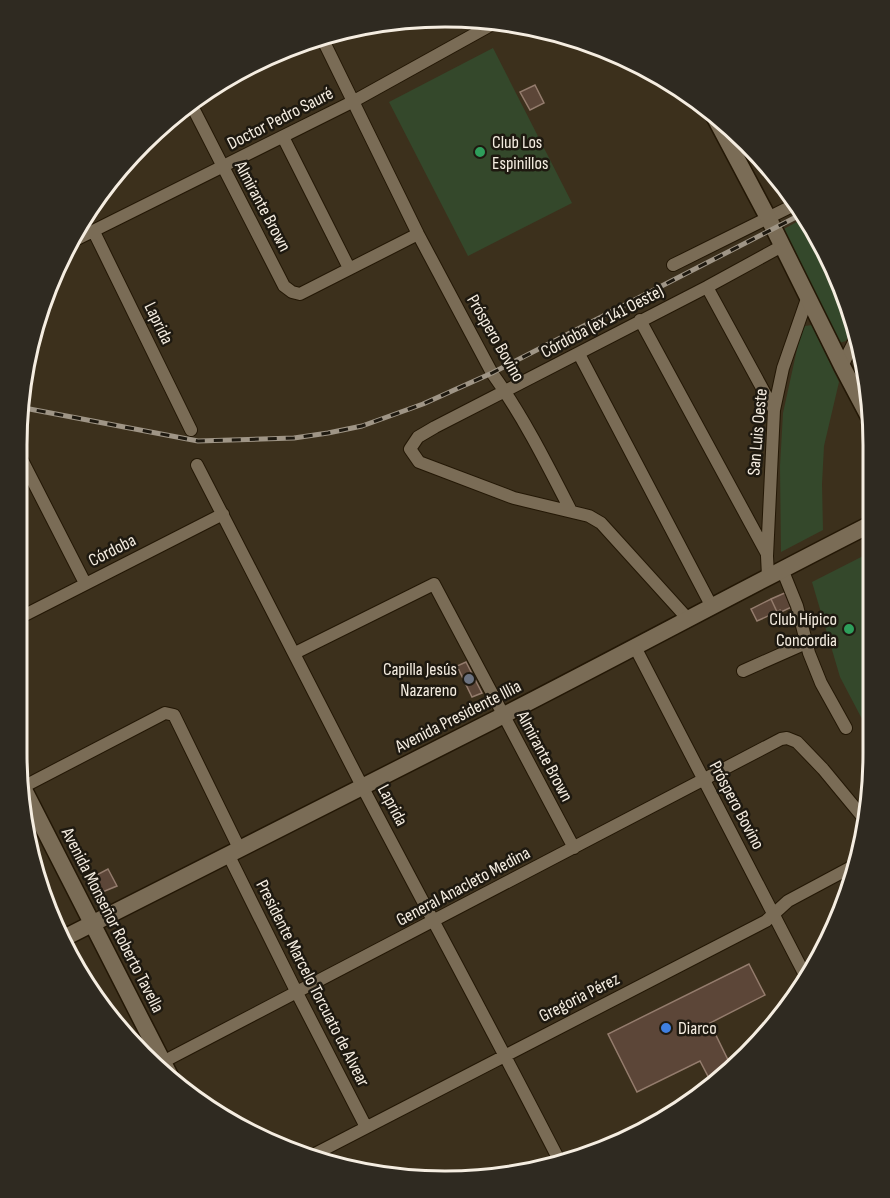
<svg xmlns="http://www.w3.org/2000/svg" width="890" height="1198" font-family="'Sofia Sans Condensed',sans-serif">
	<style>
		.green { fill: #34482b }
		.building { fill: #5c4638; stroke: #947c6d; stroke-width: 1.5 }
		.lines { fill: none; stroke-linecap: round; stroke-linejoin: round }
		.street-casing { stroke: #231705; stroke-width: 14 }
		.secondary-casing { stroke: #231705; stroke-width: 19 }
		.street { stroke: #7a6c56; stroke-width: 12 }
		.secondary { stroke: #7a6c56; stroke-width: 16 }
		.rail-casing { stroke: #9f9586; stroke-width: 5 }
		.rail { stroke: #1e1910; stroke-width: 3; stroke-dasharray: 9; stroke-linecap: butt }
		.leisure-dot { fill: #2e9e5b; stroke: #1e1910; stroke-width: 2 }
		.worship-dot { fill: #6b7280; stroke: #1e1910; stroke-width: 2 }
		.shop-dot { fill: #3f7fe0; stroke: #1e1910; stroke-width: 2 }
		.labels { text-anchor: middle; stroke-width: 5; stroke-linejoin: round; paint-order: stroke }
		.street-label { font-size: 18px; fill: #f5ede1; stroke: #1e1910 }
		.poi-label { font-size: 18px; fill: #f5ede1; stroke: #1e1910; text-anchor: start }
		.rim { fill: none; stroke: #f5ede1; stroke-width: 3 }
	</style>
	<rect width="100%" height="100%" fill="#3c301c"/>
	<!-- green -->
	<path class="green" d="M 493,48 L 572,203 L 468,256 L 389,102 Z
		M 804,218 L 841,281 L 853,326 L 846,341 L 839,343 L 782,230 Z
		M 812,325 L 839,382 L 824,446 L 822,484 L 823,530 L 781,552 L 780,466 L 783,413 L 801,331 L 805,326 Z
		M 871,552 L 872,738 L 840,677 L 812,582 Z"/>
	<!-- building -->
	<path class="building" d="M 535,85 L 544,103 L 530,110 L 520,92 Z
		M 787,592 L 794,606 L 781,612 L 780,610 L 777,612 L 771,599 Z
		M 771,599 L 777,612 L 757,621 L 751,609 Z
		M 466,662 L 482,693 L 472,697 L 457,666 Z
		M 108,869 L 117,886 L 100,893 L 93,892 L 87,880 Z
		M 749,964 L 765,995 L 710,1023 L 732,1068 L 726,1074 L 711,1082 L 700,1061 L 637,1092 L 608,1034 Z"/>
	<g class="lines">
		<!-- street casing -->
		<g class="street-casing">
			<path id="street" d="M 321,36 L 418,234 L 492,373 C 523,416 547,464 571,511
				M 190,102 L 284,286 L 292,292 L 300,294 L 418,234
				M 283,137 L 349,268
				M 94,232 L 191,430
				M 73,241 L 354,101 L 500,20
				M 673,265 L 796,204
				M 707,287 L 774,410
				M 640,320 L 767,554
				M 579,354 L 712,607
				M 842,366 L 856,338
				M 17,456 L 21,458 L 85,583
				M 197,465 C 253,572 308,680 363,788 C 428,912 495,1035 559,1160
				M 782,569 L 797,606 L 809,653 L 821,683 L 846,728
				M 768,576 L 767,556 L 774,410 L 783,368 L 808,296
				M 17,619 L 223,514
				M 688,619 L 601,523 L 589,516 L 514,498 L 419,462 L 410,449 L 418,437 L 435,427 L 707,287 L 782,246
				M 635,647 L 807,979
				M 295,653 L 434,584 L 574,848
				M 743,671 L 806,643
				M 21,788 L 165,713 L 174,715 L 239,848
				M 228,854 L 297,993 L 366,1127
				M 157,1065 L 781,739 L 787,738 L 797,742 L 823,769 L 866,821
				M 311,1156 L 766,921 L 788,901 L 859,863"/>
		</g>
		<!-- secondary casing -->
		<g class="secondary-casing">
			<path id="secondary" d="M 712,112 L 774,229 L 842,366 L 870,419
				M 20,782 L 170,1076
				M 62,939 C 209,864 356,791 502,716 C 625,653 747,587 871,524"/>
		</g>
		<!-- street -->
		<use href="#street" class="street"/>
		<!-- secondary -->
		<use href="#secondary" class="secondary"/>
		<!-- rail casing -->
		<g class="rail-casing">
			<path id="rail" d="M 19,407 L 198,441 L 294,438 L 328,433 L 362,426 L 423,404 L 492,373 L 802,214"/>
		</g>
		<!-- rail -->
		<use href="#rail" class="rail"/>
	</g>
	<!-- markers -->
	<g class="leisure-dot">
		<circle cx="480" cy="152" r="6"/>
		<circle cx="849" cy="629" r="6"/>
	</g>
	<circle class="worship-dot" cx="469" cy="679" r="6"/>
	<circle class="shop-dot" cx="666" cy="1028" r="6"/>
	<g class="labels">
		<!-- street labels -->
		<g class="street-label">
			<text transform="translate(280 118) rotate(-27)" y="6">Doctor Pedro Sauré</text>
			<text transform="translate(263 206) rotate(62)" y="6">Almirante Brown</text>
			<text transform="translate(602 321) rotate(-28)" y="6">Córdoba (ex 141 Oeste)</text>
			<text transform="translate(159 323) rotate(64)" y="6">Laprida</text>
			<text transform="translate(496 338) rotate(60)" y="6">Próspero Bovino</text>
			<text transform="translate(757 432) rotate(-85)" y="6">San Luis Oeste</text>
			<text transform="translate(112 550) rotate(-27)" y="6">Córdoba</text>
			<text transform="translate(458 716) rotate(-27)" y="6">Avenida Presidente Illia</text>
			<text transform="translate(545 756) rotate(62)" y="6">Almirante Brown</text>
			<text transform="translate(393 805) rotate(62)" y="6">Laprida</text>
			<text transform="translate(737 805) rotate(62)" y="6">Próspero Bovino</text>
			<text transform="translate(463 886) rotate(-28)" y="6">General Anacleto Medina</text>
			<text transform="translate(113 920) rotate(63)" y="6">Avenida Monseñor Roberto Tavella</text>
			<text transform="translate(313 983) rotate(63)" y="6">Presidente Marcelo Torcuato de Alvear</text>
			<text transform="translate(579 997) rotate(-27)" y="6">Gregoria Pérez</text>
		</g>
		<!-- poi labels -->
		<g class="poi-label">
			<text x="492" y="148">Club Los<tspan x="492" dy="21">Espinillos</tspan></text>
			<text x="837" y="625" text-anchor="end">Club Hípico<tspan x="837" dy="21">Concordia</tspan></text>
			<text x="457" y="675" text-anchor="end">Capilla Jesús<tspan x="457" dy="21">Nazareno</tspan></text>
			<text x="678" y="1034">Diarco</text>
		</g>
	</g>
	<!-- crop -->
	<path d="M0 0H890V1198H0ZM445 27H445A418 418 0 0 1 863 445V753A418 418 0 0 1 445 1171H445A418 418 0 0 1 27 753V445A418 418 0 0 1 445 27Z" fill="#2f2a21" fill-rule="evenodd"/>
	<path class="rim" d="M445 27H445A418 418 0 0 1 863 445V753A418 418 0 0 1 445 1171H445A418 418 0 0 1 27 753V445A418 418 0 0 1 445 27Z"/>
</svg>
